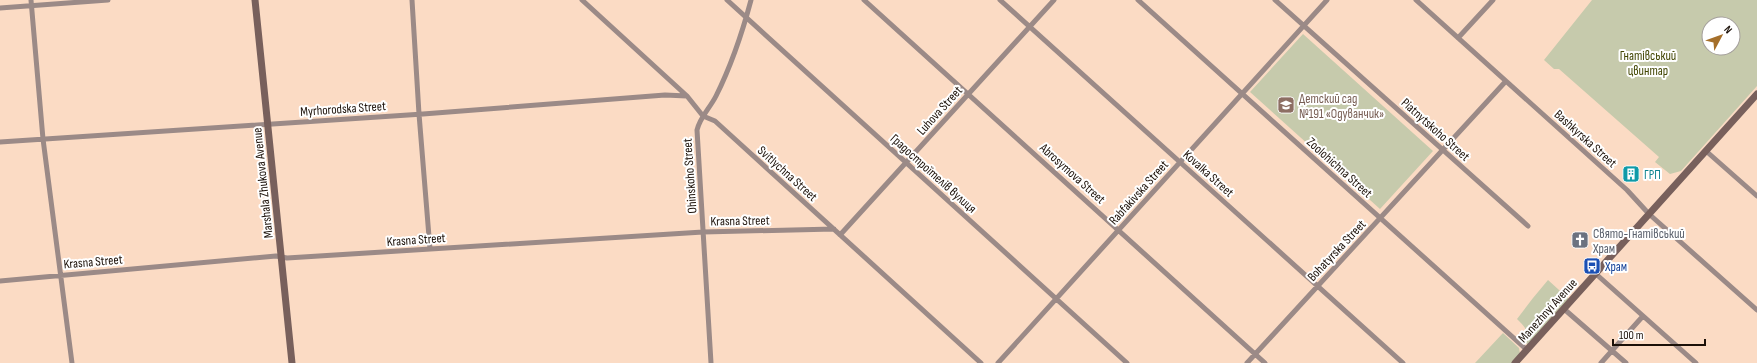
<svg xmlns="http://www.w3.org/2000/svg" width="1757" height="363" font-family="'Sofia Sans Condensed',sans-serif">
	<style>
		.green { fill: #c6caac; fill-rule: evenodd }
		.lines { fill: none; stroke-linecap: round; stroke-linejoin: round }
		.street { stroke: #9b8a87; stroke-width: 5 }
		.secondary { stroke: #78605c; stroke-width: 7 }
		.labels { text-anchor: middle; stroke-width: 4; stroke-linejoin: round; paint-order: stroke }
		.park-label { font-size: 13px; fill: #424603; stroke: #fff }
		.education-label { font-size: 13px; fill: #785e54; stroke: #fff; text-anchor: start }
		.street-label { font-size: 13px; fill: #1b1008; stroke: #fff }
		.culture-label { font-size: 13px; fill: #0d838f; stroke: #fff; text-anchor: start }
		.worship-label { font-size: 13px; fill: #5b616d; stroke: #fff; text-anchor: start }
		.transit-label { font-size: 13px; fill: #164399; stroke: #fff; text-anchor: start }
	</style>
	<rect width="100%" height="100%" fill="#fbdbc4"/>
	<!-- green -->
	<path class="green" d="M 1592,0 L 1757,0 L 1757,86 L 1681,171 L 1670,174 L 1655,162 L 1659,157 L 1559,69 L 1554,69 L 1544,60 ZM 1709,24 L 1733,24 L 1733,48 L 1709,48 Z
		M 1303,34 L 1433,151 L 1380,209 L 1250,92 Z
		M 1548,280 L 1569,299 L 1528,345 L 1526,343 C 1532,334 1524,326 1517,319 L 1533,298 Z
		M 1503,333 L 1519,348 L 1520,354 L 1512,363 L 1475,363 Z"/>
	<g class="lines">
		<!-- street -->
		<path class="street" d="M 31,0 L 43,139 L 72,363
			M 412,0 L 419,114 L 430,249
			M 582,0 L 687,96 L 703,116 L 715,121 L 981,363
			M 727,0 L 1127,363
			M 864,0 L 1265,363
			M 1000,0 L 1403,363
			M 1138,0 L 1527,350
			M 1275,0 L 1528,226
			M 1416,0 L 1627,190 L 1649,214 L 1757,310
			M 0,8 L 108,0
			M 1458,38 L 1493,0
			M 0,142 L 423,114 L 665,95 L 687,96
			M 1706,151 L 1757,196
			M 840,235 L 1054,0
			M 1596,274 L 1696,363
			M 0,281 L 276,256 L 287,258 L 703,232 L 834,229
			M 1564,309 L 1626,363
			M 711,363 L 697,130 C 700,117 710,108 716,96 C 730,68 743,30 751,0
			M 998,363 L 1327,0
			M 1247,363 L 1506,81
			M 1601,363 L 1643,316"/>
		<!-- secondary -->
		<path class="secondary" d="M 255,0 L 292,363
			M 1515,363 L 1757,94"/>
	</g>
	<!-- icons -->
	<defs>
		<g id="school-square" transform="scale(0.9)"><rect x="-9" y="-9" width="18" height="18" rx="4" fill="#8d6e63" stroke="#fff"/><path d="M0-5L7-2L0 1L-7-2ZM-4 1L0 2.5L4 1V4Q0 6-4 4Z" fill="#fff"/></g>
		<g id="building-square" transform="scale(0.9)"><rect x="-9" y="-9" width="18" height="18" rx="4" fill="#0f9aa8" stroke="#fff"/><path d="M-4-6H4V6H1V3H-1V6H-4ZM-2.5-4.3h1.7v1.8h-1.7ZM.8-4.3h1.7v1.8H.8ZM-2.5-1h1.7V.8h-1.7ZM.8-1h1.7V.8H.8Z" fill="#fff"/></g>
		<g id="church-square" transform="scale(0.9)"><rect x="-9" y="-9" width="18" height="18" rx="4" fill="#6b7280" stroke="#fff"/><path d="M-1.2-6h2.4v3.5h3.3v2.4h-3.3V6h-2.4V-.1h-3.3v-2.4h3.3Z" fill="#fff"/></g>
		<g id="bus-square" transform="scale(0.9)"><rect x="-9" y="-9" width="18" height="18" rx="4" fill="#1a4fb4" stroke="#fff"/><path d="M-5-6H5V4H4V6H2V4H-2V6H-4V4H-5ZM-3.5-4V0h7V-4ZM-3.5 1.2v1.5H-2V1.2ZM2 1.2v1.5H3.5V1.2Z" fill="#fff"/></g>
	</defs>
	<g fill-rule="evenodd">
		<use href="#school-square" x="1286" y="105"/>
		<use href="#building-square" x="1631" y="174"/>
		<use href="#church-square" x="1580" y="240"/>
		<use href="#bus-square" x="1592" y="266"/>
	</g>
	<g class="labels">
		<!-- park labels -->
		<g class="park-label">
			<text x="1648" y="60">Гнатівський<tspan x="1648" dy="15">цвинтар</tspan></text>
		</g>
		<!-- education labels -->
		<g class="education-label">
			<text x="1299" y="103">Детский сад<tspan x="1299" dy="15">№191 «Одуванчик»</tspan></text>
		</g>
		<!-- street labels -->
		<g class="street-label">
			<text transform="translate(343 108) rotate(-4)" y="5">Myrhorodska Street</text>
			<text transform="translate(939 110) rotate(-48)" y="5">Luhova Street</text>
			<text transform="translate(1436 129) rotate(42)" y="5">Piatnytskoho Street</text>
			<text transform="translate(1586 138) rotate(42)" y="5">Bashkyrska Street</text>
			<text transform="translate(1340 167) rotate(42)" y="5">Zoolohichna Street</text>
			<text transform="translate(788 173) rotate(42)" y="5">Svitlychna Street</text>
			<text transform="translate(934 173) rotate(42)" y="5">Градостроїтелiв вулиця</text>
			<text transform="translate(1073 173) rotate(42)" y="5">Abrosymova Street</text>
			<text transform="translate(1209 173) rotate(42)" y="5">Kovalka Street</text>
			<text transform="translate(689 176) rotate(-94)" y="5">Ohinskoho Street</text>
			<text transform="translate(262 183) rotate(-96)" y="5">Marshala Zhukova Avenue</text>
			<text transform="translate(1138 192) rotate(-48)" y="5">Rabfakivska Street</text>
			<text transform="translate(740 220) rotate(-1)" y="5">Krasna Street</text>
			<text transform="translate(416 239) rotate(-4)" y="5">Krasna Street</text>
			<text transform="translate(1336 250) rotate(-47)" y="5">Bohatyrska Street</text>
			<text transform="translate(93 261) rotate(-5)" y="5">Krasna Street</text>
			<text transform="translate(1547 310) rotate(-48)" y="5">Manezhnyi Avenue</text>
		</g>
		<!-- culture labels -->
		<g class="culture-label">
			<text x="1644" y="179">ГРП</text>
		</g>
		<!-- worship labels -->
		<g class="worship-label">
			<text x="1593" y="238">Свято-Гнатівський<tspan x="1593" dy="15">Храм</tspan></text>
		</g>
		<!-- transit labels -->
		<g class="transit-label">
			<text x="1605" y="271">Храм</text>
		</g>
	</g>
	<!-- north arrow -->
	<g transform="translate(1721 36) rotate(49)"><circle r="19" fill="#ffffff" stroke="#a49f9c"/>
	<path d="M0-3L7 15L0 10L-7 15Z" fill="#a56f2a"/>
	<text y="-6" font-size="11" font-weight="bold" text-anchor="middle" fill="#1b1008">N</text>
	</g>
	<!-- scale -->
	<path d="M1613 339v6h92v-6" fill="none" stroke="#1b1008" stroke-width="2"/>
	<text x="1619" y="339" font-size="12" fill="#1b1008" stroke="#ffffff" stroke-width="3" paint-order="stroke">100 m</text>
</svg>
